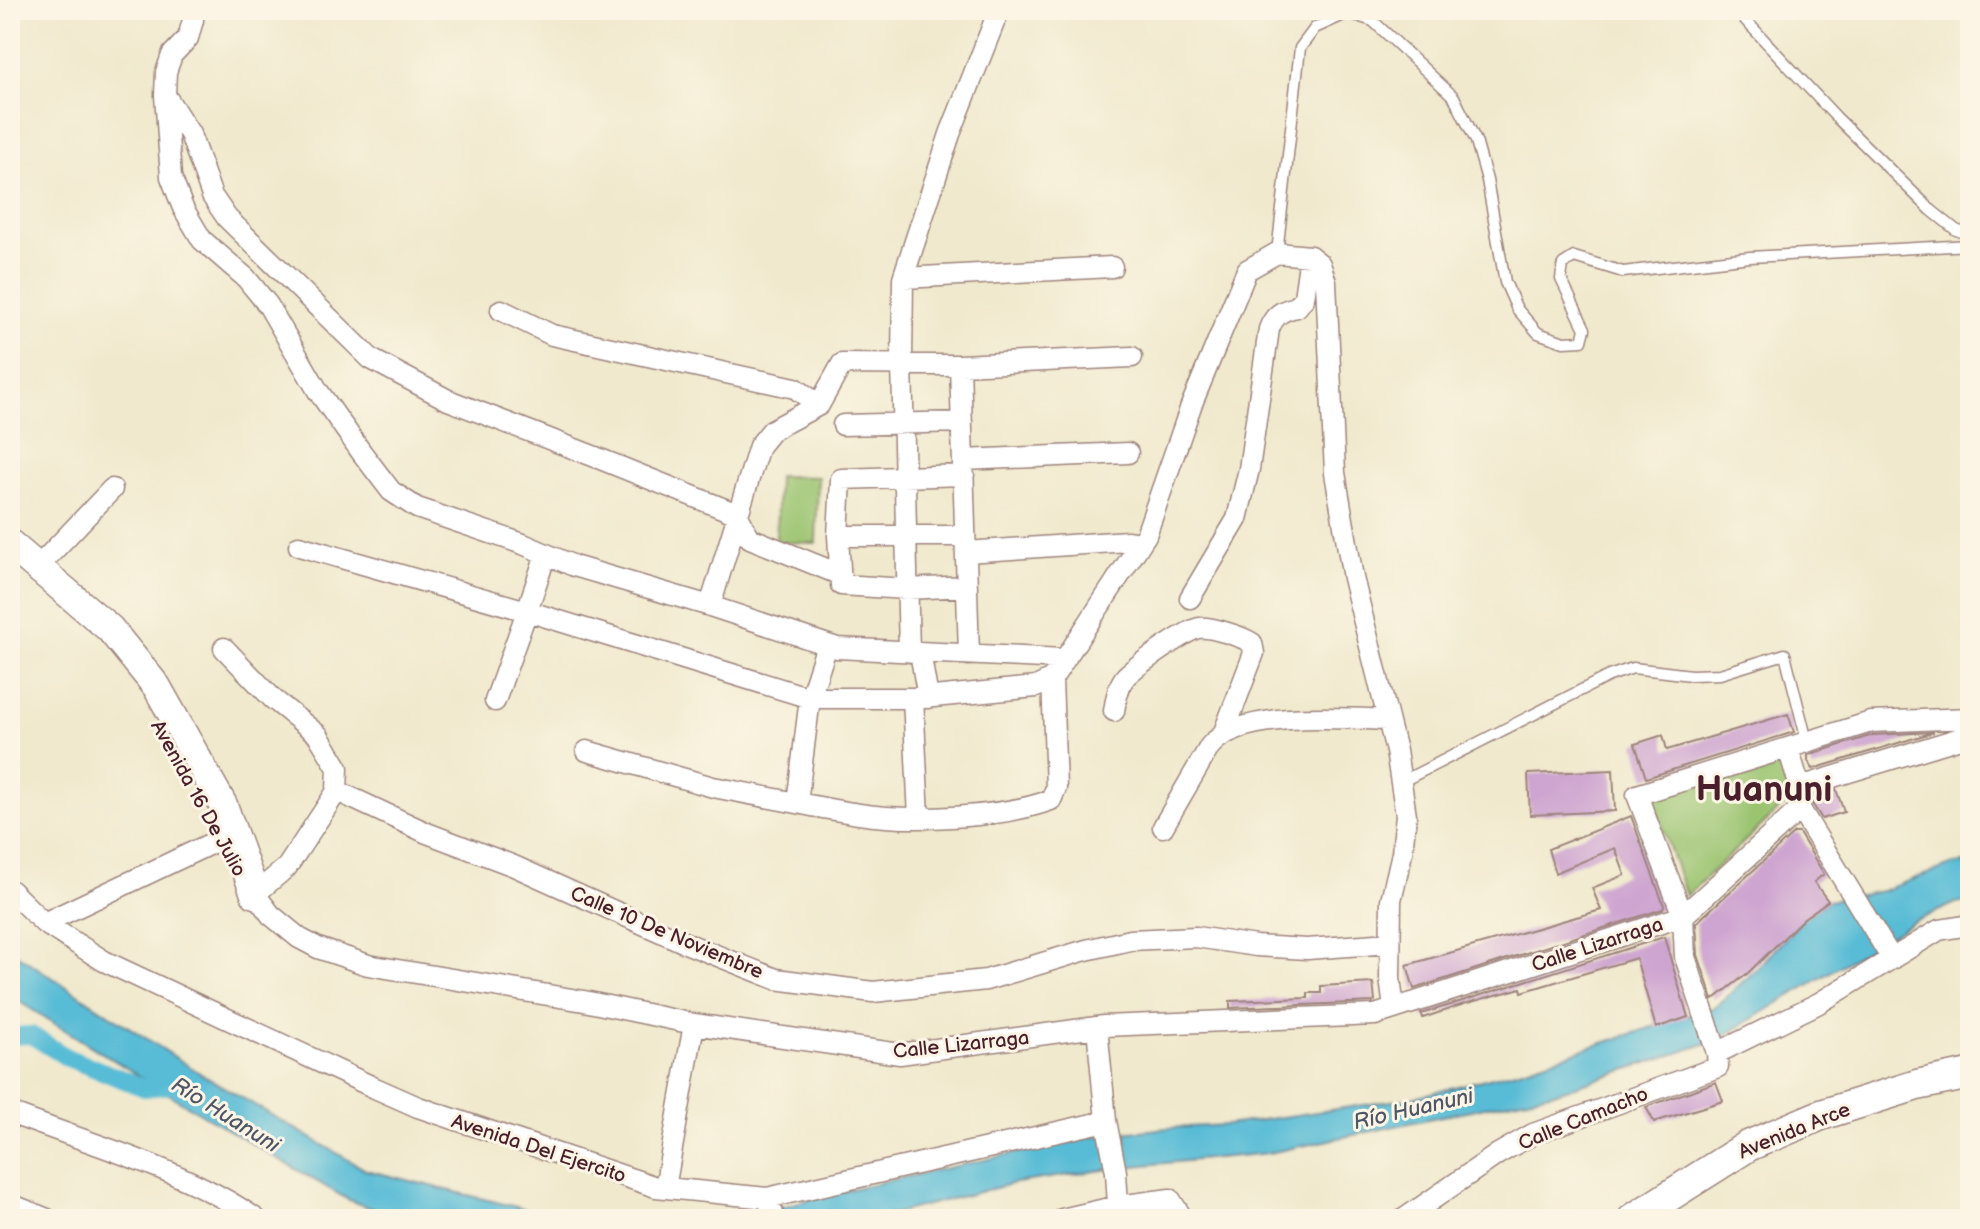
<svg xmlns="http://www.w3.org/2000/svg" width="1980" height="1229" font-family="'Balsamiq Sans',sans-serif">
	<style>
		.green { fill: #9bc471; stroke: #72724e; stroke-width: 2 }
		.water { fill: #58bcd6; stroke: #516e80; stroke-width: 2 }
		.lines { fill: none; stroke-linecap: round; stroke-linejoin: round }
		.canal { stroke: #58bcd6; stroke-width: 18 }
		.building { fill: #cea4d0 }
		.lane-casing { stroke: #9d847c; stroke-width: 13 }
		.street-casing { stroke: #9d847c; stroke-width: 23 }
		.secondary-casing { stroke: #9d847c; stroke-width: 31 }
		.primary-casing { stroke: #9d847c; stroke-width: 33 }
		.lane { stroke: #fff; stroke-width: 10 }
		.street { stroke: #fff; stroke-width: 20 }
		.secondary { stroke: #fff; stroke-width: 28 }
		.primary { stroke: #fff; stroke-width: 30 }
		.labels { text-anchor: middle; stroke-width: 6; stroke-linejoin: round; paint-order: stroke }
		.street-label { font-size: 20px; fill: #4a1f2b; stroke: #fcf5e5 }
		.water-label { font-size: 22px; font-style: italic; fill: #4f5667; stroke: #fcf5e5 }
		.town-label { font-size: 36px; font-weight: bold; fill: #4a1f2b; stroke: #fcf5e5 }
	</style>
	<rect width="100%" height="100%" fill="#fcf5e5"/>
	<filter id="ink" filterUnits="userSpaceOnUse"><feTurbulence type="fractalNoise" baseFrequency=".0125" numOctaves="2"/><feDisplacementMap in="SourceGraphic" scale="16" xChannelSelector="R" yChannelSelector="G"/><feConvolveMatrix kernelMatrix="1 2 1 2 8 2 1 2 1" color-interpolation-filters="sRGB"/></filter>
	<filter id="wash" filterUnits="userSpaceOnUse"><feTurbulence type="fractalNoise" baseFrequency=".006" numOctaves="4" result="noise"/><feDisplacementMap in="SourceGraphic" scale="32" xChannelSelector="R" yChannelSelector="G"/><feGaussianBlur stdDeviation="1.8" result="paint"/><feColorMatrix in="noise" values="0 0 0 0 0 0 0 0 0 0 0 0 0 0 0 0 0 1.4 0 .05"/><feComposite in="paint" operator="in"/></filter>
	<g filter="url(#wash)">
		<rect width="100%" height="100%" fill="#f0e9cd"/>
		<!-- green -->
		<path class="green" d="M 778,476 L 818,477 L 816,543 L 776,542 Z
			M 1784,757 L 1792,790 L 1789,800 L 1686,896 L 1652,797 Z"/>
		<!-- water -->
		<path class="water" d="M 1970,862 L 1970,903 L 1956,903 L 1915,921 L 1727,1034 L 1702,1045 L 1560,1091 L 1269,1153 L 1124,1167 L 1015,1183 L 872,1219 L 739,1219 L 828,1194 L 1094,1136 L 1168,1128 L 1227,1125 L 1412,1098 L 1516,1071 L 1715,1007 L 1758,968 L 1804,918 L 1828,901 L 1882,891 L 1951,865 Z
			M 10,950 L 198,1072 L 366,1170 L 565,1219 L 399,1219 L 347,1199 L 188,1106 L 10,996 Z"/>
		<g class="lines">
			<!-- canal -->
			<path class="canal" d="M 10,1036 L 31,1035 L 68,1058 L 145,1088 L 179,1084"/>
		</g>
		<g id="blocks">
			<!-- building -->
			<path class="building" d="M 1788,714 L 1794,732 L 1646,778 L 1635,744 L 1663,735 L 1667,750 Z
				M 1934,732 L 1813,769 L 1808,761 L 1808,755 L 1873,735 Z
				M 1613,770 L 1615,811 L 1530,815 L 1528,774 Z
				M 1836,789 L 1844,812 L 1822,819 L 1813,805 L 1813,797 Z
				M 1631,816 L 1664,906 L 1663,909 L 1414,989 L 1407,965 L 1601,910 L 1592,888 L 1625,875 L 1615,848 L 1555,873 L 1548,849 Z
				M 1794,833 L 1799,833 L 1824,874 L 1814,882 L 1828,901 L 1804,918 L 1748,973 L 1713,1000 L 1698,955 L 1696,923 Z
				M 1664,937 L 1688,1017 L 1656,1028 L 1636,958 L 1522,992 L 1521,988 L 1464,1004 L 1423,1018 L 1421,1014 Z
				M 1373,983 L 1375,1001 L 1373,1002 L 1230,1008 L 1230,1001 L 1308,998 L 1308,993 L 1321,993 L 1321,986 Z
				M 1716,1082 L 1723,1101 L 1654,1122 L 1646,1107 Z"/>
		</g>
	</g>
	<g filter="url(#ink)">
		<use href="#blocks" fill-opacity="0" stroke="#9d847c" stroke-width="2"/>
		<g class="lines">
			<!-- lane casing -->
			<g class="lane-casing">
				<path id="lane" d="M 1736,10 L 1836,117 L 1931,210 L 1956,230 L 1970,235
					M 1277,253 L 1300,48 L 1315,28 L 1348,13 L 1373,21 L 1454,97 L 1476,141 L 1487,180 L 1505,282 L 1517,309 L 1538,333 L 1564,342 L 1582,341 L 1585,329 L 1561,279 L 1563,264 L 1574,257 L 1623,272 L 1750,257 L 1970,245
					M 1401,782 L 1609,676 L 1633,668 L 1691,675 L 1720,674 L 1785,654 L 1807,741"/>
			</g>
			<!-- street casing -->
			<g class="street-casing">
				<path id="street" d="M 193,10 L 193,20 L 188,38 L 172,55 L 166,72 L 165,95 L 190,134 L 212,196 L 227,218 L 371,359 L 448,400 L 593,456 L 737,514 L 750,538 L 841,575
					M 165,95 L 171,177 L 183,208 L 202,240 L 246,278 L 268,305 L 318,391 L 362,453 L 391,491 L 417,508 L 523,544 L 574,566 L 710,606 L 837,648 L 1064,659
					M 903,278 L 1112,267
					M 501,310 L 552,335 L 795,388 L 819,405
					M 960,365 L 1132,357
					M 843,425 L 962,422
					M 963,460 L 1128,453
					M 964,475 L 841,479 L 838,536 L 841,585 L 907,589 L 967,586
					M 838,536 L 965,536
					M 299,546 L 527,611 L 546,554
					M 966,552 L 1128,541 L 1140,543
					M 37,568 L 112,489
					M 1190,598 L 1237,519 L 1249,469 L 1269,329 C 1274,315 1282,310 1297,307 L 1304,298 L 1310,256
					M 710,606 L 759,446 L 772,430 L 819,405 L 842,364 L 960,365 L 969,655
					M 224,648 L 273,699 L 318,735 L 338,768 L 337,791 L 427,833 L 514,866 L 683,942 L 776,979 L 873,992 L 986,980 L 1086,950 L 1130,940 L 1196,937 L 1256,946 L 1307,949 L 1390,943
					M 909,652 L 902,363 L 903,278 L 950,134 L 999,10
					M 920,652 L 928,698
					M 913,698 L 919,817
					M 495,701 L 527,611 L 810,698 L 923,698 L 1036,687 L 1052,679 L 1146,535 L 1191,406 L 1247,270 L 1277,253 L 1310,256 L 1320,264 L 1326,282 L 1335,473 L 1353,578 L 1396,751 L 1406,815 L 1402,853 L 1391,900 L 1390,978 L 1394,1009
					M 1114,711 C 1116,699 1118,685 1126,676 C 1136,666 1187,630 1199,628 C 1210,626 1243,637 1252,643 L 1254,653 L 1224,732
					M 587,751 L 713,787 L 797,803 L 810,698 L 827,645
					M 1800,787 L 1970,735
					M 337,791 L 287,867 L 255,894 L 271,915 L 299,938 L 318,948 L 368,965 L 584,1001 L 694,1024 L 900,1054 L 1104,1026 L 1375,1015 L 1683,916 L 1800,809 L 1800,787 L 1788,748
					M 797,803 C 818,807 838,811 859,814 C 910,822 1003,818 1051,800 L 1056,788 L 1052,679
					M 1800,809 L 1892,959
					M 1163,827 L 1210,746 C 1240,710 1343,718 1388,720
					M 10,890 L 44,923 L 104,961 L 375,1088 L 418,1107 L 656,1187 L 767,1198 L 1106,1121 L 1116,1172 L 1118,1206
					M 44,923 L 233,833
					M 1097,1027 L 1106,1121
					M 1717,1053 L 1819,1003 L 1939,930 L 1970,925
					M 10,1113 C 90,1144 187,1170 256,1219
					M 665,1188 L 694,1024
					M 767,1198 L 775,1219
					M 10,1204 L 47,1219
					M 1062,1219 L 1118,1206 L 1170,1199 L 1183,1219
					M 1404,1219 L 1498,1154 L 1533,1134 L 1718,1067 L 1717,1053 L 1685,957 L 1683,916 L 1637,795 L 1871,722 L 1970,718"/>
			</g>
			<!-- secondary casing -->
			<g class="secondary-casing">
				<path id="secondary" d="M 10,544 L 110,629 L 157,687 L 223,805 L 255,894"/>
			</g>
			<!-- primary casing -->
			<g class="primary-casing">
				<path id="primary" d="M 1633,1219 L 1748,1146 L 1821,1115 L 1917,1085 L 1970,1074"/>
			</g>
			<!-- lane -->
			<use href="#lane" class="lane"/>
			<!-- street -->
			<use href="#street" class="street"/>
			<!-- secondary -->
			<use href="#secondary" class="secondary"/>
			<!-- primary -->
			<use href="#primary" class="primary"/>
		</g>
	</g>
	<g class="labels">
		<!-- street labels -->
		<g class="street-label">
			<text transform="translate(199 798) rotate(61)" y="7">Avenida 16 De Julio</text>
			<text transform="translate(667 932) rotate(23)" y="7">Calle 10 De Noviembre</text>
			<text transform="translate(1597 944) rotate(-18)" y="7">Calle Lizarraga</text>
			<text transform="translate(961 1044) rotate(-6)" y="7">Calle Lizarraga</text>
			<text transform="translate(1583 1118) rotate(-22)" y="7">Calle Camacho</text>
			<text transform="translate(1794 1130) rotate(-22)" y="7">Avenida Arce</text>
			<text transform="translate(539 1148) rotate(18)" y="7">Avenida Del Ejercito</text>
		</g>
		<!-- water labels -->
		<g class="water-label">
			<text transform="translate(1413 1108) rotate(-13)" y="8">Río Huanuni</text>
			<text transform="translate(226 1114) rotate(32)" y="8">Río Huanuni</text>
		</g>
		<!-- town labels -->
		<g class="town-label">
			<text x="1764" y="801">Huanuni</text>
		</g>
	</g>
	<!-- margin -->
	<rect width="1980" height="1229" fill="none" stroke="#fcf5e5" stroke-width="40"/>
</svg>
